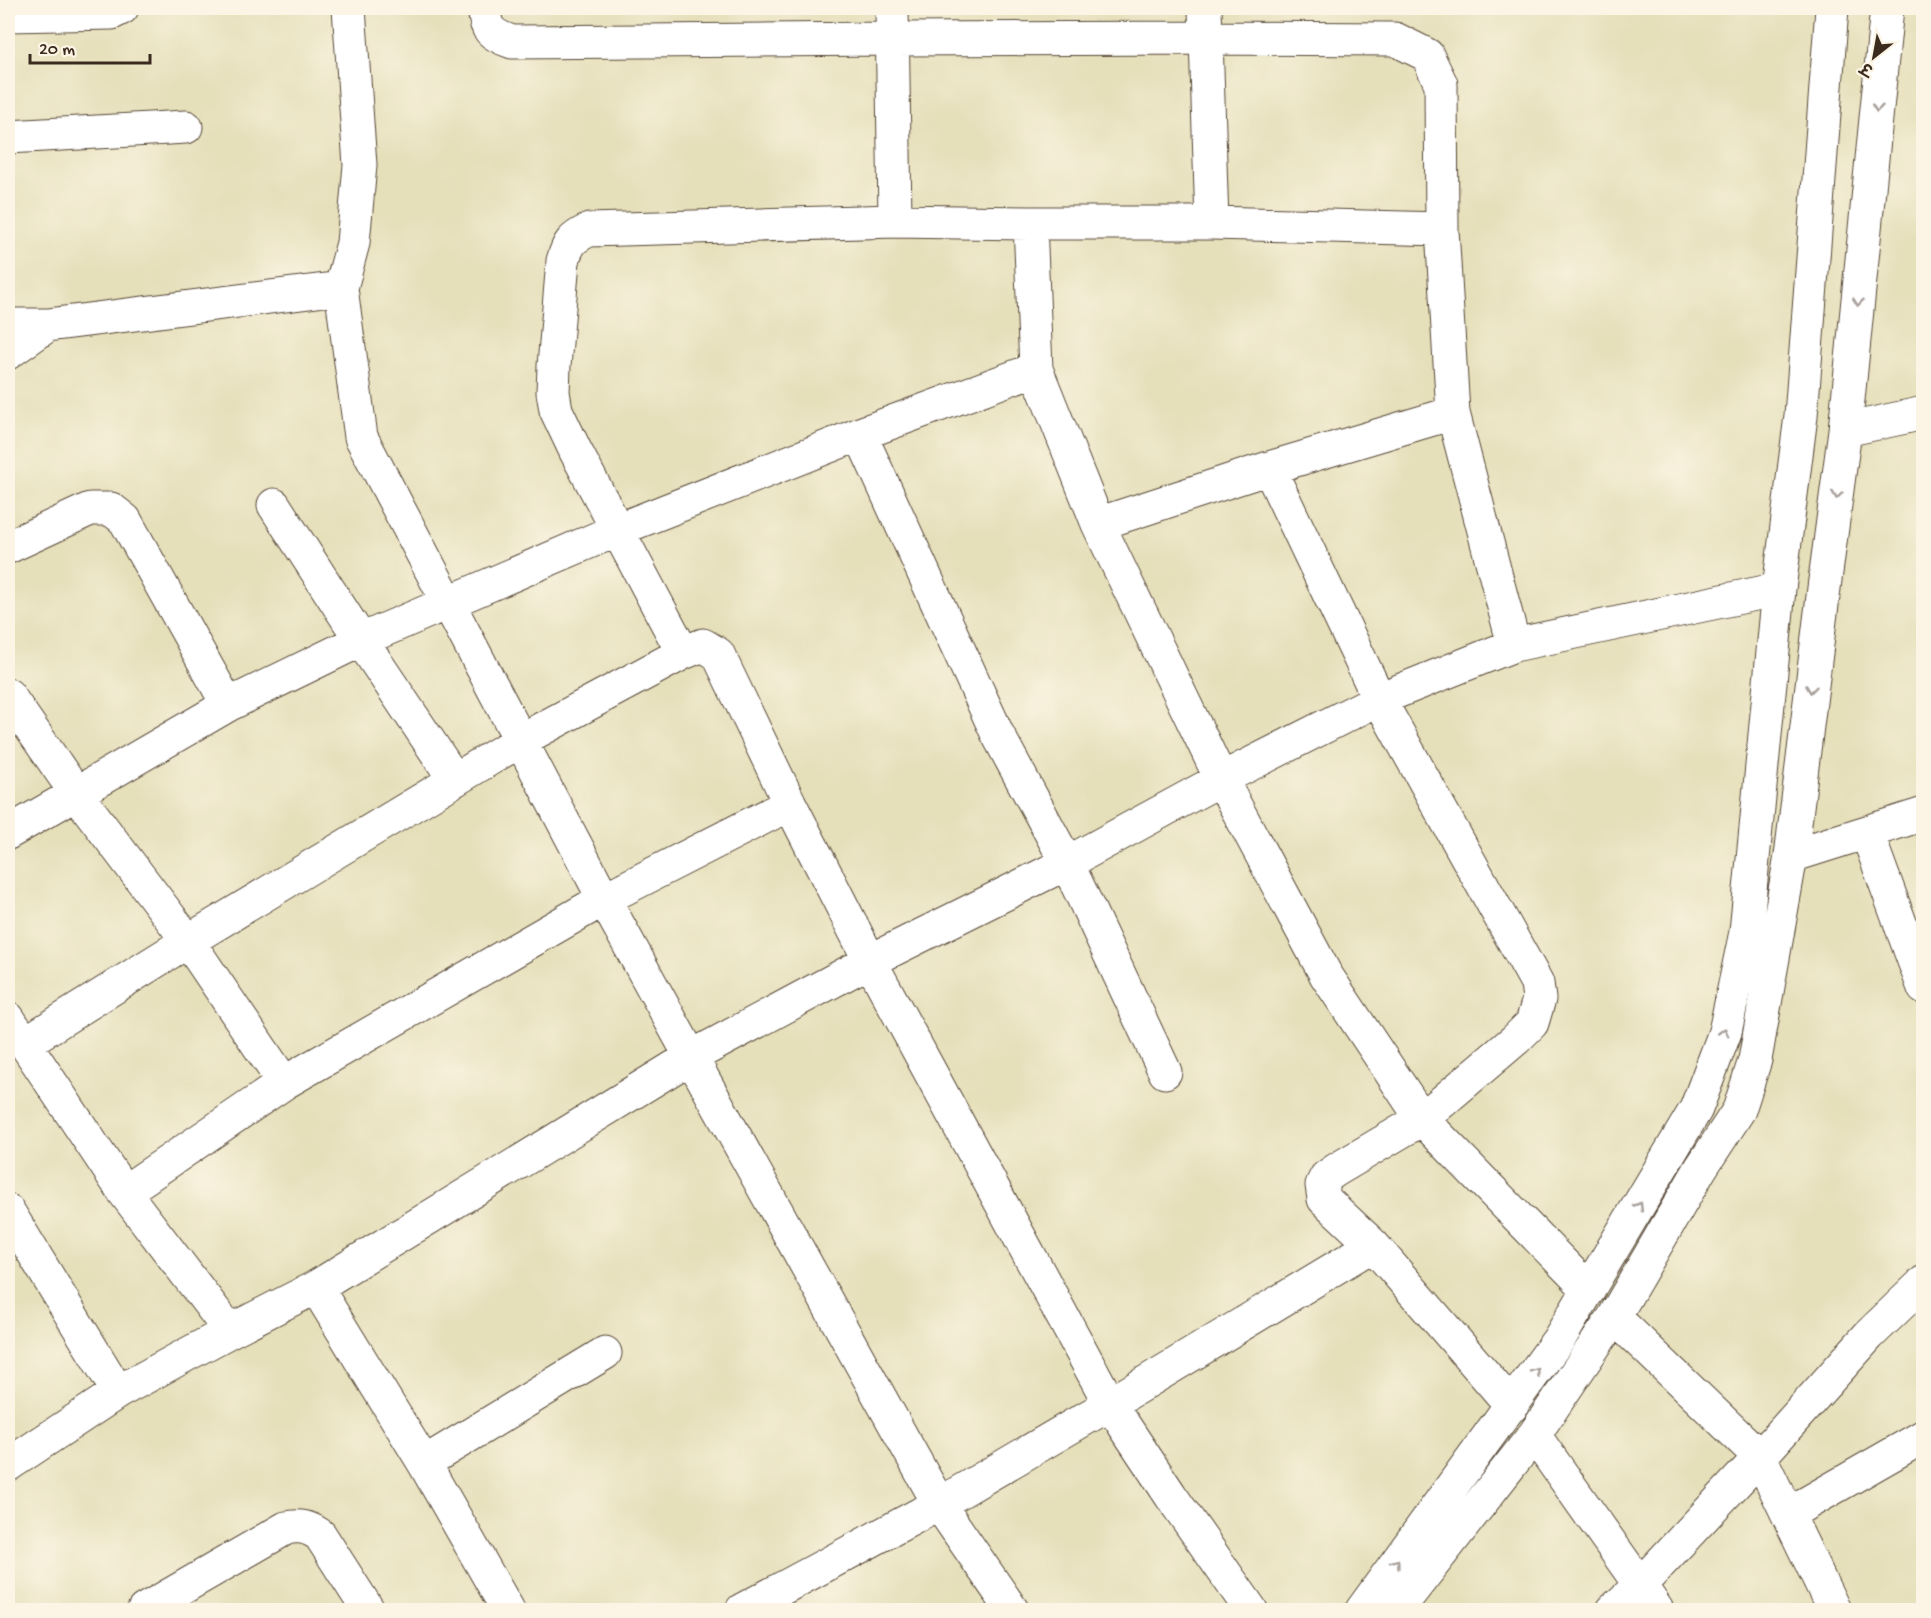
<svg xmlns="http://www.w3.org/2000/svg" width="1931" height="1618" font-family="'Gochi Hand','Playpen Sans Deva',sans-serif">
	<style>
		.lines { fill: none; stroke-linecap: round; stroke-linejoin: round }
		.minor-casing { stroke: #544535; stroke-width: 35 }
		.minor { stroke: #fff; stroke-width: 33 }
		.oneway { stroke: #a79f9a }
	</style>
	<rect width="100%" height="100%" fill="#fcf5e5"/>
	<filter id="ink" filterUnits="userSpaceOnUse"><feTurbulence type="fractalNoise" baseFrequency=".0167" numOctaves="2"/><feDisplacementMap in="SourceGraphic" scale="12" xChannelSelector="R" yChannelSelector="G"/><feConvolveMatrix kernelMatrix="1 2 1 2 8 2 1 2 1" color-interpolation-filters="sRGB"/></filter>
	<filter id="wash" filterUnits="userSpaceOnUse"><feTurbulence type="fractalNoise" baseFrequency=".008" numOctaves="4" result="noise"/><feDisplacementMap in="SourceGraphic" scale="24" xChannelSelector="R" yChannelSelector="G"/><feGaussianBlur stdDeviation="1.35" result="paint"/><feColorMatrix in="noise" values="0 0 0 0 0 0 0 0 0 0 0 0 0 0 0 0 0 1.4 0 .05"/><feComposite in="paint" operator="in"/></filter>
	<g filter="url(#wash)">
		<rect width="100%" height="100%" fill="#e5dfba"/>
	</g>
	<g filter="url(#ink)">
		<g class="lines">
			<!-- minor casing -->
			<g class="minor-casing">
				<path id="minor" d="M 349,8 L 360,165 L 353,243 L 341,288 L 361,437 L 604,899 L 691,1057 L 939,1504 L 1012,1610
					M 485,8 C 484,30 492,35 512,42 L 893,39 L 1205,38 L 1395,39 L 1427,55 L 1441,84 L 1442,229 L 1453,413 L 1514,645
					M 892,8 L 895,221
					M 1205,8 L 1212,223
					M 8,15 L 112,13 L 122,8
					M 8,137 L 186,127
					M 1030,223 L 1036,369 L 1098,524 L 1221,779 L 1326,975 L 1422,1119 L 1589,1290
					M 8,325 L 48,325 L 341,288
					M 8,353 L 48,325
					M 1845,430 L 1924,413
					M 860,434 L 997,733 L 1067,863 L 1165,1072
					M 1269,468 L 1379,699 L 1537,983 L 1539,999 L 1532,1023 L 1516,1039 L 1422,1119 L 1336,1170 L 1326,1177 L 1322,1185 L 1324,1199 L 1373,1245 L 1512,1406
					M 274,505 L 361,640 L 455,780
					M 1098,524 L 1269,468 L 1453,413
					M 8,547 L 90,509 L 111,509 L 125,520 L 228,705
					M 683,653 L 575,450 L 556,410 L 553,392 L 554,366 L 563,261 C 568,243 572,238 589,230 L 895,221 L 1030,223 L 1212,223 L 1442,229
					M 8,695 L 76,793 L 188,941 L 284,1083
					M 8,833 L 228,705 L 361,640 L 617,530 L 860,434 L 1036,369
					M 1867,833 L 1924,988
					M 1791,856 L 1924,814
					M 8,1018 L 124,1192 L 230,1331
					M 25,1043 L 188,941 L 521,740 L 683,653 L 703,645 L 718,654 L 790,804 L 870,961 L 1110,1404 L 1171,1496 L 1251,1610
					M 124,1192 L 284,1083 L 604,899 L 790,804
					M 8,1211 L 118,1392
					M 316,1287 L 424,1463 L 508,1610
					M 1614,1317 L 1760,1457 L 1834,1610
					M 1534,1435 L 1640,1585 L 1760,1457 L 1869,1335 L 1924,1282
					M 424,1463 L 605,1353
					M 8,1465 L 118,1392 L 230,1331 L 316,1287 L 691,1057 L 870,961 L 1067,863 L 1221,779 L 1379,699 L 1514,645 L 1779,589
					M 1788,1514 L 1924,1436
					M 144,1610 L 286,1528 C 300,1525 308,1527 320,1535 L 368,1610
					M 742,1610 L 939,1504 L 1110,1404 L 1373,1245
					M 1362,1610 L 1559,1339 L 1696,1109 L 1725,1032 L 1746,932 L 1779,589 L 1801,416 L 1832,8
					M 1397,1610 L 1534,1435 L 1614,1317 L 1701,1168 L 1739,1110 L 1755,1060 L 1791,856 L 1825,580 L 1845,430 L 1887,8
					M 1613,1610 L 1640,1585 L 1657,1610"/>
			</g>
			<!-- minor -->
			<use href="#minor" class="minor"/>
		</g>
		<!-- one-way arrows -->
		<defs><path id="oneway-chevron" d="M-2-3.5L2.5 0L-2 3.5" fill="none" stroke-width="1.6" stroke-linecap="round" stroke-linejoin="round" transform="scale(1.5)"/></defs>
		<g class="oneway">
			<use href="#oneway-chevron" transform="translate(1877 108) rotate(96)"/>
			<use href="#oneway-chevron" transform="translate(1858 302) rotate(96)"/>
			<use href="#oneway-chevron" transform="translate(1837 495) rotate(98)"/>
			<use href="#oneway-chevron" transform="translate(1811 689) rotate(97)"/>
			<use href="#oneway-chevron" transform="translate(1724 1032) rotate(-74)"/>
			<use href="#oneway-chevron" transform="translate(1639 1206) rotate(-59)"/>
			<use href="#oneway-chevron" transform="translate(1536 1372) rotate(-55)"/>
			<use href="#oneway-chevron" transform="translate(1396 1563) rotate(-54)"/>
		</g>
	</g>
	<!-- margin -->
	<rect width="1931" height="1618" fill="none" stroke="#fcf5e5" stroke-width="30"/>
	<!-- north arrow -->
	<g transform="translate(1874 57) rotate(211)" stroke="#fcf5e5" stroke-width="4.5" paint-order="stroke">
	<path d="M0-4.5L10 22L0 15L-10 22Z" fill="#3b2a1e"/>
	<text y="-9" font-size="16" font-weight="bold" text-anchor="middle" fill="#3b2a1e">उ</text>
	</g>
	<!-- scale -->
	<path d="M30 54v9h120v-9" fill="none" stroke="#3b2a1e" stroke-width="3"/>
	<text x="39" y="54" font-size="18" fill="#3b2a1e" stroke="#fcf5e5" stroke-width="4.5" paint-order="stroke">20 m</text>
</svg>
